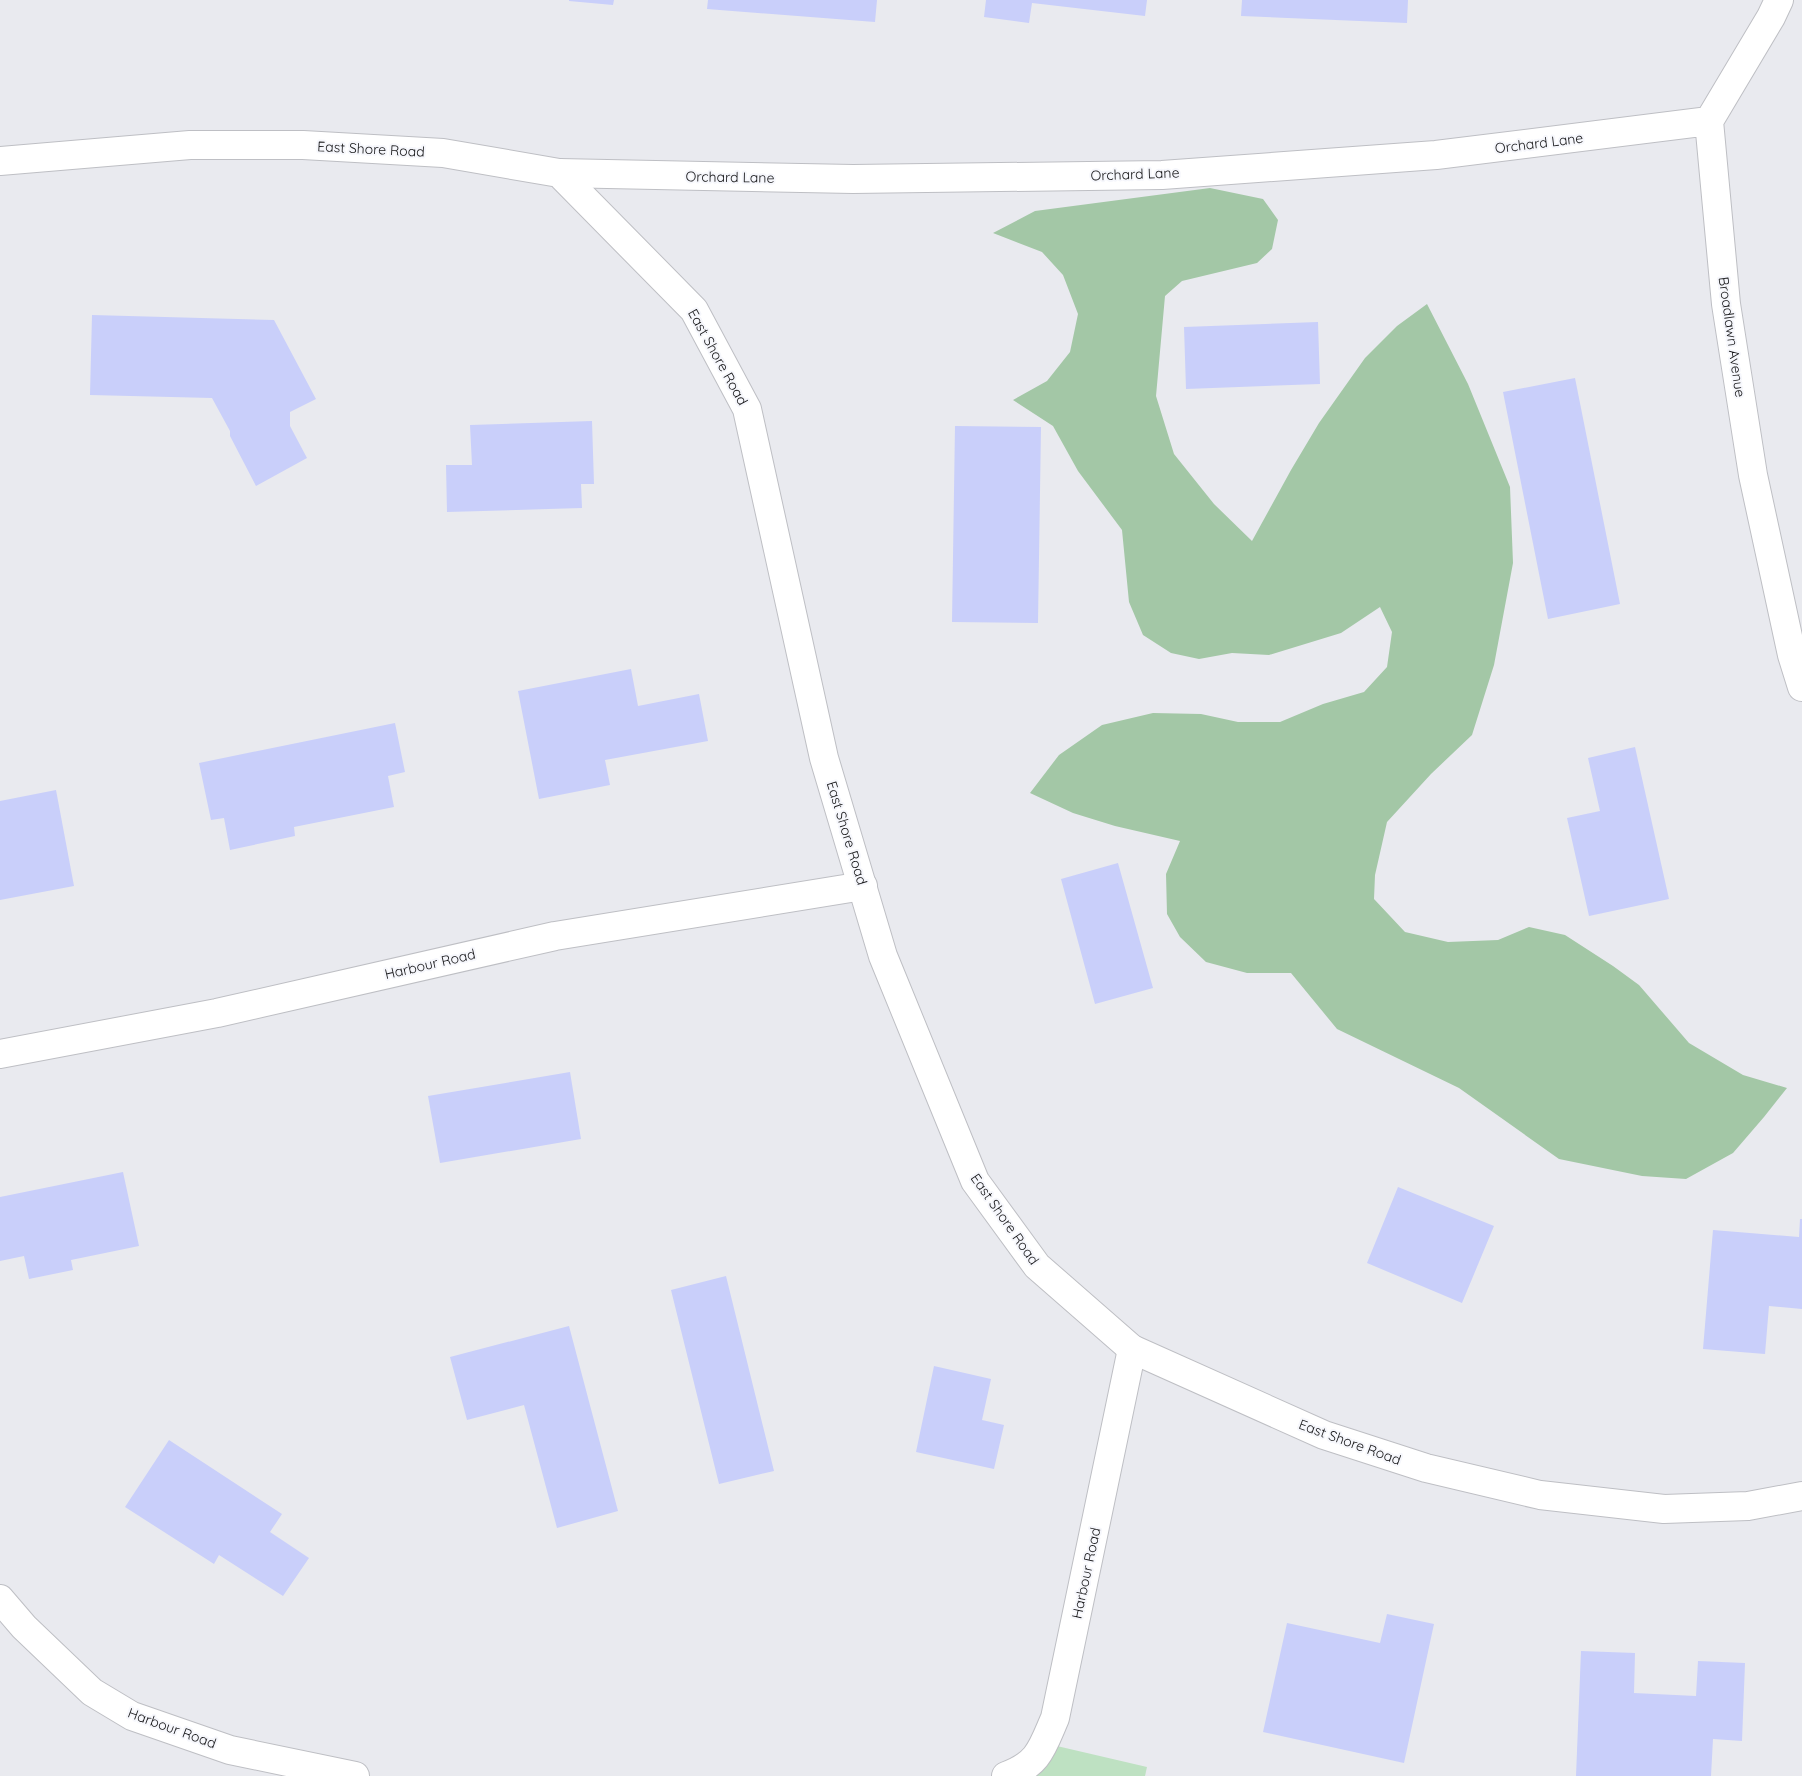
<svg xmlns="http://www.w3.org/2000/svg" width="1802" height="1776" font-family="Quicksand,sans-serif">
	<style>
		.green { fill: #bee1c2 }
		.forest { fill: #a3c7a6 }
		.building { fill: #c9cffa }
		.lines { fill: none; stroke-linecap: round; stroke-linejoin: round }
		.minor-casing { stroke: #bebfc4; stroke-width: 30 }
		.major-casing { stroke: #bebfc4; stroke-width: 30 }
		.minor { stroke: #fff; stroke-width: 28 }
		.major { stroke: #fff; stroke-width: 28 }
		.labels { text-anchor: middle; stroke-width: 4; stroke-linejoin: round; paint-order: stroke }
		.street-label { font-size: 14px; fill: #151517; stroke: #f6f7fc }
	</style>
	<rect width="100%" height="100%" fill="#e9eaef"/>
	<!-- green -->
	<path class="green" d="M 1044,1743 L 1147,1767 L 1145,1776 L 1006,1776 Z"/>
	<!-- forest -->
	<path class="forest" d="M 1210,188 L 1263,199 L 1278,220 L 1272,249 L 1257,263 L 1182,281 L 1165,296 L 1156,396 L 1174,454 L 1214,504 L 1252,541 L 1291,470 L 1319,423 L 1365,358 L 1397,326 L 1427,304 L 1468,384 L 1510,487 L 1513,563 L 1494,665 L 1472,735 L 1431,774 L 1387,822 L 1375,875 L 1374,899 L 1405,932 L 1448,942 L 1498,940 L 1529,927 L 1565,935 L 1613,966 L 1639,985 L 1689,1043 L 1743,1075 L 1787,1088 L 1764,1117 L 1733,1153 L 1686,1179 L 1642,1176 L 1559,1159 L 1459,1088 L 1337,1029 L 1291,973 L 1247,973 L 1206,962 L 1180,937 L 1167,914 L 1166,874 L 1180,841 L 1115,826 L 1073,813 L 1030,793 L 1059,755 L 1102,725 L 1153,713 L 1201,714 L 1238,722 L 1280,722 L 1323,704 L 1364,692 L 1387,667 L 1392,632 L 1380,607 L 1341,633 L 1269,655 L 1232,653 L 1199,659 L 1171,653 L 1143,635 L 1129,602 L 1122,530 L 1078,471 L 1053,426 L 1013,400 L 1047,381 L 1070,352 L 1078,314 L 1063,275 L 1042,252 L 993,233 L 1035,211 Z"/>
	<!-- building -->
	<path class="building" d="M 569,0 L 614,0 L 613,5 L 569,1 Z
		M 708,0 L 877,0 L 875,22 L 707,9 Z
		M 986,0 L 1147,0 L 1145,16 L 1032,3 L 1029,23 L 984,17 Z
		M 1242,0 L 1408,0 L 1407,23 L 1241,16 Z
		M 92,315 L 274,320 L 316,399 L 290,412 L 290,426 L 307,458 L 256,486 L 230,436 L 230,431 L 212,398 L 90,395 Z
		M 1318,322 L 1320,384 L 1186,389 L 1184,327 Z
		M 1575,378 L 1620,604 L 1548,619 L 1503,392 Z
		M 592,421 L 594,484 L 581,484 L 582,508 L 447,512 L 446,465 L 472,465 L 470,425 Z
		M 955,426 L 1041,427 L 1038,623 L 952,622 Z
		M 631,669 L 638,706 L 699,694 L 708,741 L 605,760 L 610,785 L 539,799 L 518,691 Z
		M 395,723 L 405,772 L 388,776 L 394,807 L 294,827 L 295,836 L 230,850 L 224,818 L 211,820 L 199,763 Z
		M 1635,747 L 1669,899 L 1589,916 L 1567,818 L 1600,811 L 1588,758 Z
		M 56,790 L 74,886 L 0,900 L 0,801 Z
		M 1118,863 L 1153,988 L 1095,1004 L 1061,879 Z
		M 570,1072 L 581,1139 L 440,1163 L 428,1096 Z
		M 123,1172 L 139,1246 L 71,1260 L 73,1270 L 29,1279 L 24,1256 L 0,1261 L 0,1197 Z
		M 1398,1187 L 1494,1226 L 1462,1303 L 1367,1263 Z
		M 1800,1219 L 1802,1219 L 1802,1309 L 1769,1306 L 1765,1354 L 1703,1349 L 1713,1230 L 1799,1237 Z
		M 726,1276 L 774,1471 L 719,1484 L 671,1290 Z
		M 569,1326 L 618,1511 L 557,1528 L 524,1405 L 467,1420 L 450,1357 Z
		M 934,1366 L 991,1379 L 982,1420 L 1004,1425 L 994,1469 L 916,1452 Z
		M 169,1440 L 282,1514 L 270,1532 L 309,1558 L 283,1596 L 219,1555 L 214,1564 L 125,1507 Z
		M 1387,1614 L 1434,1624 L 1404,1763 L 1263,1732 L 1287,1623 L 1380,1643 Z
		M 1581,1651 L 1635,1653 L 1634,1693 L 1696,1696 L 1698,1661 L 1745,1663 L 1742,1741 L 1713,1739 L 1711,1776 L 1576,1776 Z"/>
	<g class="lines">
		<!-- minor casing -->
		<g class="minor-casing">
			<path id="minor" d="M 1779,0 L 1771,17 L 1709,121 L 1726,304 L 1753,475 L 1792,655 L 1802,687
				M 559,173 L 853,179 L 1162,175 L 1436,155 L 1709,121
				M 0,1054 L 217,1013 L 555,936 L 863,886
				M 0,1599 L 24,1627 L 92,1692 L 132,1716 L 230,1750 L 355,1776
				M 1006,1776 C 1039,1764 1042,1748 1055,1718 L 1132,1349"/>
		</g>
		<!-- major casing -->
		<g class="major-casing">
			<path id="major" d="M 0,161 L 190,145 L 303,145 L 443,153 L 559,173 L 694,310 L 747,409 L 824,758 L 883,956 L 975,1181 L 1037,1266 L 1132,1349 L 1324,1435 L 1426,1468 L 1540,1495 L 1664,1509 L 1748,1506 L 1802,1496"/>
		</g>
		<!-- minor -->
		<use href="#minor" class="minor"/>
		<!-- major -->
		<use href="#major" class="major"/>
	</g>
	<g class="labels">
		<!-- street labels -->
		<g class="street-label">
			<text transform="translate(1539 143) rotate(-7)" y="5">Orchard Lane</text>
			<text transform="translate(371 149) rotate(3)" y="5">East Shore Road</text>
			<text transform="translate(1135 174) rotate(-2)" y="5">Orchard Lane</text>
			<text transform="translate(730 177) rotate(1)" y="5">Orchard Lane</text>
			<text transform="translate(1732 337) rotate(82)" y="5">Broadlawn Avenue</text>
			<text transform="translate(718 357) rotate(61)" y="5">East Shore Road</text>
			<text transform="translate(847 833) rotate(73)" y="5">East Shore Road</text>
			<text transform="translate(430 964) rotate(-13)" y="5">Harbour Road</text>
			<text transform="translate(1005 1219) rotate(55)" y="5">East Shore Road</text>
			<text transform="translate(1350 1442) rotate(20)" y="5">East Shore Road</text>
			<text transform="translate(1086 1573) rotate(-78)" y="5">Harbour Road</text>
			<text transform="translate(172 1728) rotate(20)" y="5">Harbour Road</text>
		</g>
	</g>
</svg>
